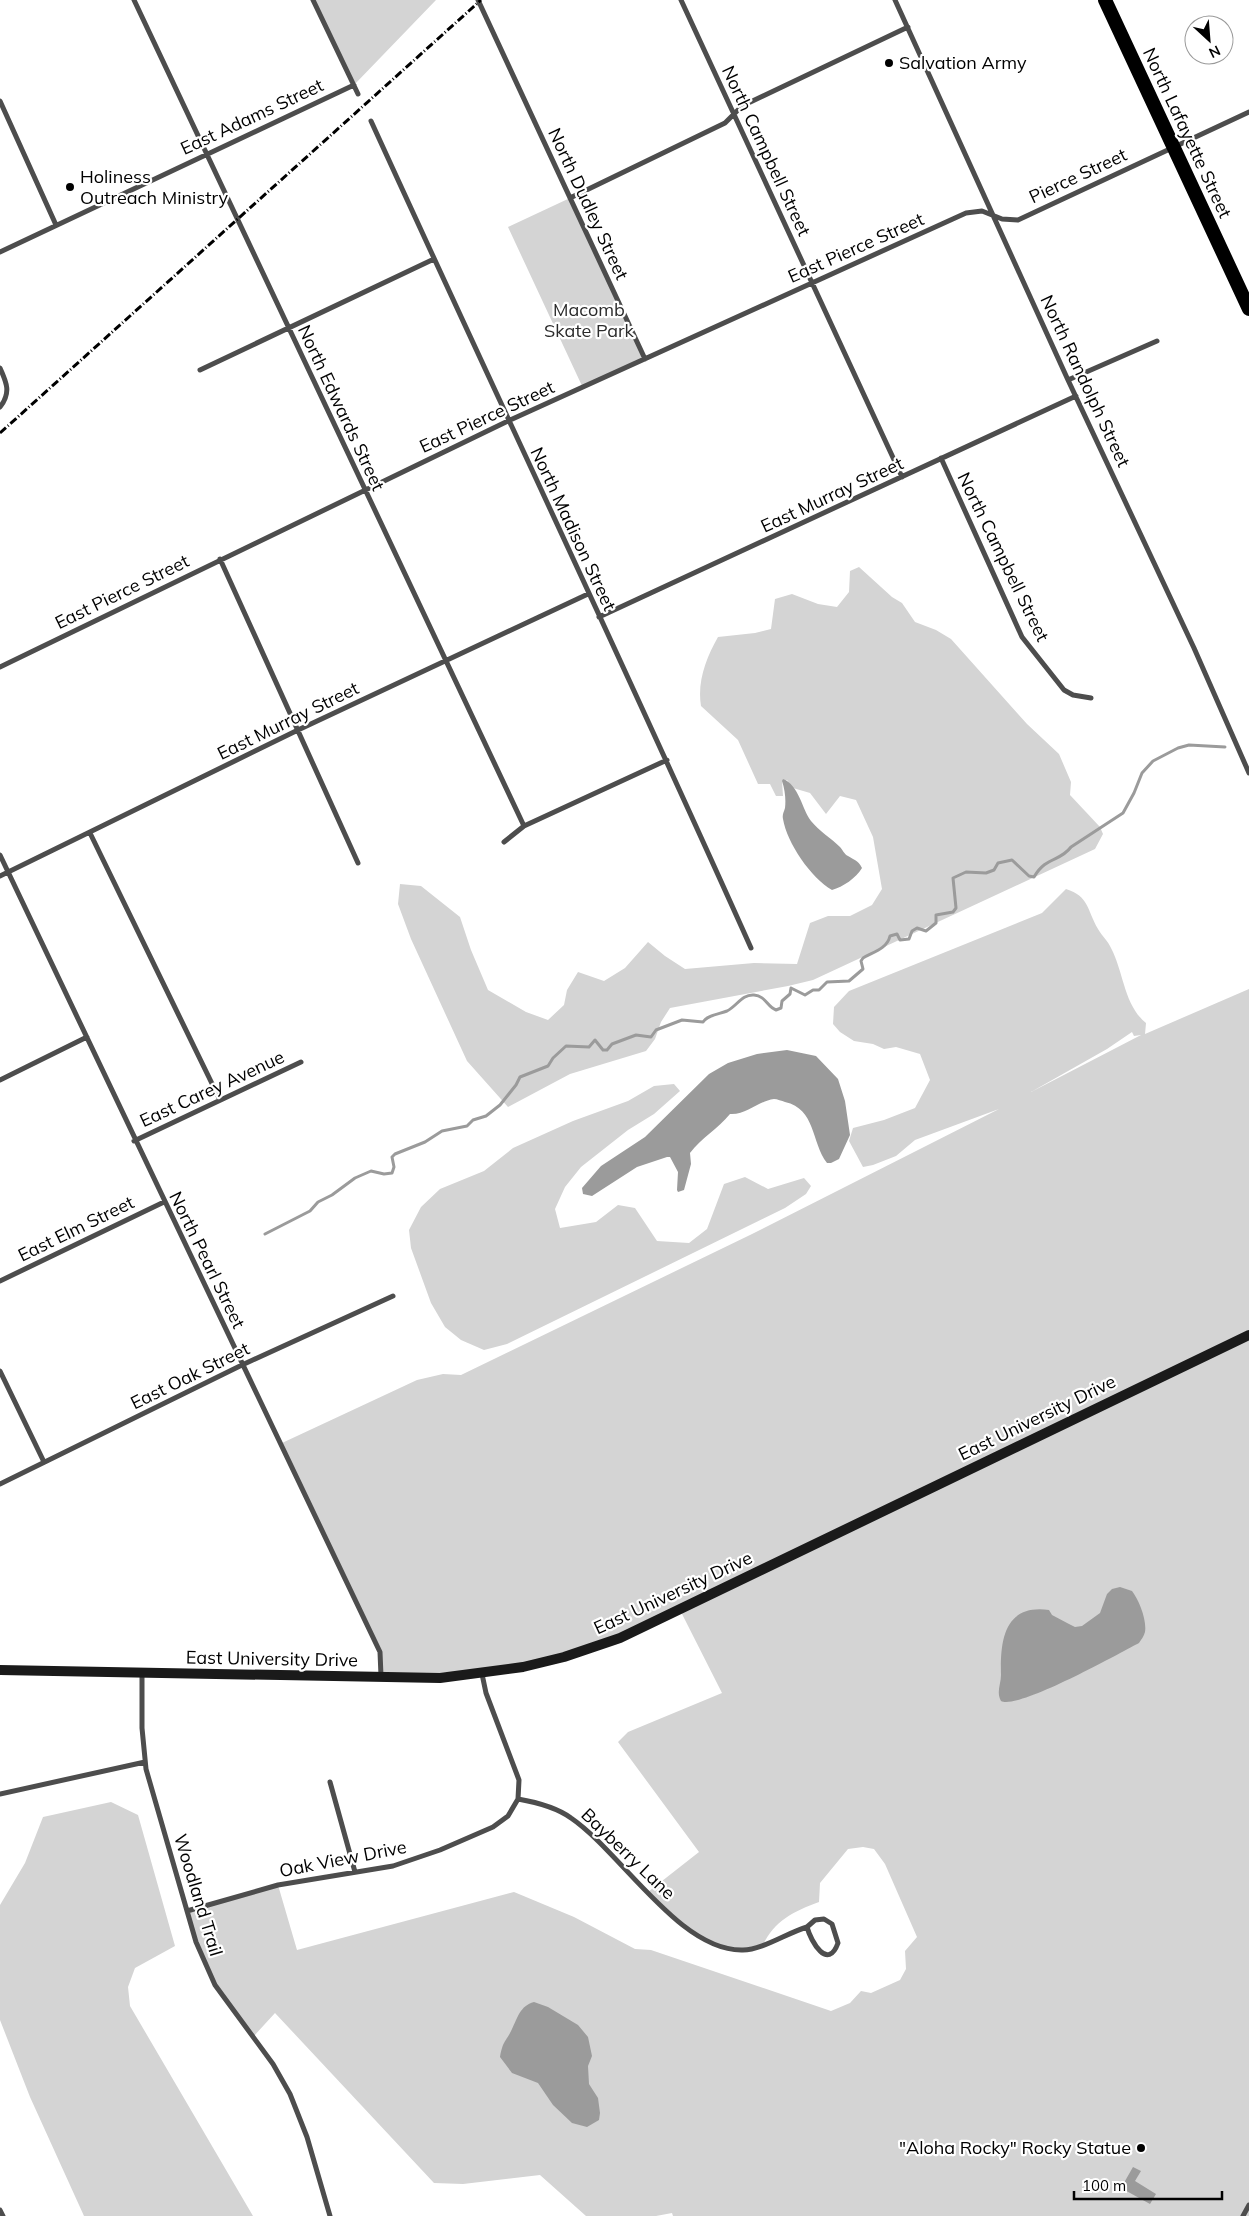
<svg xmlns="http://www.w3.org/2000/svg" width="1249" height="2216" font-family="Mulish,sans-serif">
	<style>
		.green { fill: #d4d4d4; fill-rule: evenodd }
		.water { fill: #9b9b9b }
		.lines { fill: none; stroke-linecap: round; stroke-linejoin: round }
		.stream { stroke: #9b9b9b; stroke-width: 3 }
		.minor { stroke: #4d4d4d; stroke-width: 5 }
		.secondary { stroke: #1a1a1a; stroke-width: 10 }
		.trunk { stroke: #000; stroke-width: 14 }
		.rail { stroke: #000; stroke-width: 3; stroke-dasharray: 8 2.5 1 2.5; stroke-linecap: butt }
		.poi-dot { fill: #000; stroke: #fff; stroke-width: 2 }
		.labels { text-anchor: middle; stroke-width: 4.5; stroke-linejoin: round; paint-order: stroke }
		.poi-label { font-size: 18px; fill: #000; stroke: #fff; text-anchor: start }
		.street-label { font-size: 18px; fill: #000; stroke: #fff }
		.park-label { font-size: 18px; fill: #2b2b2b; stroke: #fff }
	</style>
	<rect width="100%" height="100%" fill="#fff"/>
	<!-- green -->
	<path class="green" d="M 313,0 L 436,0 L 354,85 Z
		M 570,198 L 645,359 L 583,388 L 508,227 Z
		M 859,567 L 892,597 L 902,603 L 915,622 L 936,630 L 951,639 L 1027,724 L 1059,754 L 1071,782 L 1070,795 L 1100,827 L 1103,834 L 1095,849 L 813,980 L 788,986 L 670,1008 L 661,1022 L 655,1039 L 646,1051 L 570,1074 L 508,1107 L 467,1061 L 411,939 L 398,904 L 400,884 L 421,886 L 460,917 L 471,950 L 488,990 L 526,1012 L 548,1020 L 564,1005 L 567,990 L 578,972 L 604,981 L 625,968 L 648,942 L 665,956 L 685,969 L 754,963 L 797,964 L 810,923 L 828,916 L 850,916 L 872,905 L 882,889 L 873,837 L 856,800 L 840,796 L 826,814 L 810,793 L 793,788 L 787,780 L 782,781 L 783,796 L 776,796 L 770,784 L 758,784 L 738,740 L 701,706 C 697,682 706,658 718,637 L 755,633 L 771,629 L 775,599 L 792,594 L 818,604 L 837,607 L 849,592 L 850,571 Z
		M 1066,889 C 1089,896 1087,910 1098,929 C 1102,936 1108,941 1111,948 C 1124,973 1124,1005 1146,1023 L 1145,1034 L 1249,989 L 1249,2216 L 673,2216 L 672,2213 L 656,2216 L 586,2216 L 540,2175 L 463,2184 L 434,2183 L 275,2013 L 253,2037 L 207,1971 L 187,1911 L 278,1885 L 297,1950 L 514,1892 L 574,1917 L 635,1949 L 651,1950 L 831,2011 L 850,2003 L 861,1991 L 871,1993 L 900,1980 L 906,1969 L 905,1951 L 917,1937 L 885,1864 L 874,1849 L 863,1847 L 848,1849 L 820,1883 L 819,1902 C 794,1911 774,1921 763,1945 C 757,1947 750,1950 744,1950 C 703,1952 674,1918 648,1892 L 699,1852 L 618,1742 L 628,1732 L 722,1693 L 680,1610 L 620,1638 L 523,1667 L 381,1677 L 380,1652 L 282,1443 L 417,1380 L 443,1374 L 461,1375 L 750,1235 L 999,1109 L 915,1140 L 896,1156 L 873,1165 L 863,1167 L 849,1141 L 853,1128 L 884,1120 L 915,1108 L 930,1080 L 920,1054 L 896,1047 L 884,1049 L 873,1044 L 854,1041 L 840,1032 L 833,1024 L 834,1007 L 849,991 L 1042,913 ZM 1132,1032 L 1134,1036 L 1141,1035 L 1031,1092 L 1107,1049 Z
		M 674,1084 L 680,1091 L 654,1114 L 628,1130 L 581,1167 L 565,1187 L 555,1209 L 560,1228 L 596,1222 L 618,1205 L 635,1208 L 657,1241 L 689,1243 L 707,1229 L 724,1184 L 745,1177 L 768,1189 L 804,1178 L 811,1186 L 806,1194 L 785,1208 L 507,1344 L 484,1350 L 461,1340 L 445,1327 L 431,1303 L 411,1248 L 409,1230 L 421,1207 L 440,1189 L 484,1171 L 513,1148 L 573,1121 L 628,1101 L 654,1086 Z
		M 111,1802 L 138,1815 L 175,1946 L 135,1968 L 128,1987 L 130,2006 L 253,2216 L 84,2216 L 30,2097 L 0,2020 L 0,1905 L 25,1863 L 43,1817 Z"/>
	<!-- water -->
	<path class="water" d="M 783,779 C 799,785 802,809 811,821 C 819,831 831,838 840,847 C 843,850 844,854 848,856 C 854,860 858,860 862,868 C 856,878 843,887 832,890 C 811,878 787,843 783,819 C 782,814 784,812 785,808 C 786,799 785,790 782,781 Z
		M 787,1050 L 816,1056 L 838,1079 L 845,1101 L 850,1135 L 839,1159 L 831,1163 L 827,1163 C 811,1142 816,1109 785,1102 C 782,1101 777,1099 774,1099 C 758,1101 747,1115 730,1114 C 718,1129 701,1138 690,1153 L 691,1164 L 684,1190 L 678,1192 L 677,1190 L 678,1172 L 670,1157 L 667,1157 L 637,1167 L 592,1196 L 583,1194 L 582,1188 L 601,1166 L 645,1137 L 709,1074 L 728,1063 L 757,1054 Z
		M 1120,1587 L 1132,1591 C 1139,1600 1147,1620 1145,1632 C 1144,1636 1141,1640 1139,1643 C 1118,1654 1018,1710 1001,1701 C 996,1692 1001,1684 1001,1675 C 1000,1639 1005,1604 1049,1610 L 1052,1615 L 1069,1624 L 1075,1627 L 1082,1626 L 1100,1613 L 1107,1594 L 1112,1589 Z
		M 534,2002 L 548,2007 L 578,2025 L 588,2037 L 592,2056 L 588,2066 L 589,2084 L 598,2098 L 600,2113 L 599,2120 L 587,2127 L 572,2123 L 553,2105 L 538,2083 L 512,2073 L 500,2057 C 503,2040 506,2042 512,2029 C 518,2017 520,2006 534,2002 Z
		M 1133,2167 L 1141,2171 L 1135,2181 L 1156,2194 L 1150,2204 L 1121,2188 Z"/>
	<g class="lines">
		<!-- stream -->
		<path class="stream" d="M 265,1234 L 310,1211 L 318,1202 L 332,1195 L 355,1178 L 371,1171 L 384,1174 L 392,1173 L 394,1167 L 392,1157 L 395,1154 L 425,1142 L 442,1131 L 467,1126 L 473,1120 L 486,1116 L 500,1105 L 516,1085 L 520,1077 L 548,1066 L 553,1058 L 566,1046 L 589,1047 L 595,1040 L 603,1050 L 607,1050 L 612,1044 L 636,1035 L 651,1037 L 656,1030 L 682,1020 L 703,1022 C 707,1015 720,1014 727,1011 C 737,1006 742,994 754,995 C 766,996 767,1007 776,1010 L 781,1008 L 782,1001 L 790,994 L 791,988 L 805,995 L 813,990 L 819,990 L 827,982 L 849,981 L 863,969 L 861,961 L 863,958 C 873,952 887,949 890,936 L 897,934 L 900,940 L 909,939 L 912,931 L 917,928 L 926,931 L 936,923 L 936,915 L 953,912 L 956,908 L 953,878 L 966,872 L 986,873 L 994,870 L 998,863 L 1012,860 L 1029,876 L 1034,877 C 1046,856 1060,862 1071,847 L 1123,813 L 1134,793 L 1142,773 L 1153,761 L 1178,748 L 1189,745 L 1225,747"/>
		<!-- minor -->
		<path class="minor" d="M 134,0 L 524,826
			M 313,0 L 358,94
			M 478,0 L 645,359
			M 681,0 L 902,477
			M 895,0 L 1068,380 L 1194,648 L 1249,773
			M 0,101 L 56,225
			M 371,121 C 497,397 627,671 751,948
			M 570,198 L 725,123 L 742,106 L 908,27
			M 0,252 L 354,85
			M 0,368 C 7,383 11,393 0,407
			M 200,370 L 434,259
			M 1068,380 L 1157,341
			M 941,458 L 1022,637 L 1064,690 L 1073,695 L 1091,698
			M 220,559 L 358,863
			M 599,617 L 1076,396
			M 0,667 L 508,421 L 966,213 L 982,211 L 1002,219 L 1018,220 L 1249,112
			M 90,833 L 220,1100
			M 504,842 L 524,826 L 667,760
			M 0,855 C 125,1122 254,1386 380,1652 L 381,1676
			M 0,876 L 298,730 L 588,594
			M 0,1080 L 87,1037
			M 134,1141 L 301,1062
			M 0,1281 L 164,1202
			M 0,1371 L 44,1462
			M 0,1484 L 242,1365 L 393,1296
			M 142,1673 L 142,1728 L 146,1769 L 196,1942 L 215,1985 L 273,2064 L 290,2094 L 307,2137 L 330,2216
			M 330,1782 L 355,1872
			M 0,1794 L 145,1762
			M 518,1799 C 535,1802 556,1807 571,1818 C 621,1852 680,1952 743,1950 C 762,1950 787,1933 807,1927
			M 187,1911 L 278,1885 L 393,1866 L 440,1850 L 493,1827 L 508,1816 L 518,1799 L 519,1780 L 486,1693 L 482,1674
			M 824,1919 L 832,1924 L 838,1943 C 828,1971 811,1942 807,1927 L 815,1920 Z
			M 0,2210 L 3,2216
			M 1243,2216 L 1249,2205"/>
		<!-- secondary -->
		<path class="secondary" d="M 0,1670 L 440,1678 L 523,1667 L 564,1657 L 620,1638 L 1249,1335"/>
		<!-- trunk -->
		<path class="trunk" d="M 1105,0 L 1249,309"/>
		<!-- rail -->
		<path class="rail" d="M 0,433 L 481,0"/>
	</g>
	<!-- markers -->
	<g class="poi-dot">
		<circle cx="889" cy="63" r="5"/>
		<circle cx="70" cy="187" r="5"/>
		<circle cx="1141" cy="2148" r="5"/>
	</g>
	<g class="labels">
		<!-- poi labels -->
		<g class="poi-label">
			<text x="899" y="69">Salvation Army</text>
			<text x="80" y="183">Holiness<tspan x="80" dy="21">Outreach Ministry</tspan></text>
			<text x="1131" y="2154" text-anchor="end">"Aloha Rocky" Rocky Statue</text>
		</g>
		<!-- street labels -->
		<g class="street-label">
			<text transform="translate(252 117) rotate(-25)" y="6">East Adams Street</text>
			<text transform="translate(1187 133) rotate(65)" y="6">North Lafayette Street</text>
			<text transform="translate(766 151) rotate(65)" y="6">North Campbell Street</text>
			<text transform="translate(1078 176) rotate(-25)" y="6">Pierce Street</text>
			<text transform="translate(588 204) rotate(65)" y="6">North Dudley Street</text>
			<text transform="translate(856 248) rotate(-24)" y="6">East Pierce Street</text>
			<text transform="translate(1085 381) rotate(65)" y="6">North Randolph Street</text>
			<text transform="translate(341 408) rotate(65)" y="6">North Edwards Street</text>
			<text transform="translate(487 417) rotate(-25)" y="6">East Pierce Street</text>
			<text transform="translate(832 495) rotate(-25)" y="6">East Murray Street</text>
			<text transform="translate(573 529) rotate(65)" y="6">North Madison Street</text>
			<text transform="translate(1003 557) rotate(64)" y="6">North Campbell Street</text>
			<text transform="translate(122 592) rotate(-26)" y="6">East Pierce Street</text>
			<text transform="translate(288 721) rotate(-26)" y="6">East Murray Street</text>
			<text transform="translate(212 1089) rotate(-25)" y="6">East Carey Avenue</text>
			<text transform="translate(76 1229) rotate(-26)" y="6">East Elm Street</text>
			<text transform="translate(207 1260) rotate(64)" y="6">North Pearl Street</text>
			<text transform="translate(190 1376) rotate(-26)" y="6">East Oak Street</text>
			<text transform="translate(1037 1418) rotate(-26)" y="6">East University Drive</text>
			<text transform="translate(673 1593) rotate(-25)" y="6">East University Drive</text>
			<text transform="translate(272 1659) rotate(1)" y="6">East University Drive</text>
			<text transform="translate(628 1854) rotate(44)" y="6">Bayberry Lane</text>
			<text transform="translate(343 1859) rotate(-11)" y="6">Oak View Drive</text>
			<text transform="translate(198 1895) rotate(73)" y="6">Woodland Trail</text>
		</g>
		<!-- park labels -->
		<g class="park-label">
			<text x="589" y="316">Macomb<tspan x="589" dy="21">Skate Park</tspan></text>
		</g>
	</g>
	<!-- north arrow -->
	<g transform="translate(1209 40) rotate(154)"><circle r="24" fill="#ffffff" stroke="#999999"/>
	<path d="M0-4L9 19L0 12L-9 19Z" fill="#000000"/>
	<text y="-8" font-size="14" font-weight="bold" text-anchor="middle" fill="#000000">N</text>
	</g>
	<!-- scale -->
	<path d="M1074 2191v8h148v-8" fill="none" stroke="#000000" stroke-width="2.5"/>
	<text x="1082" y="2191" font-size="15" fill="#000000" stroke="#ffffff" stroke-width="4" paint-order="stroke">100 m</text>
</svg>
